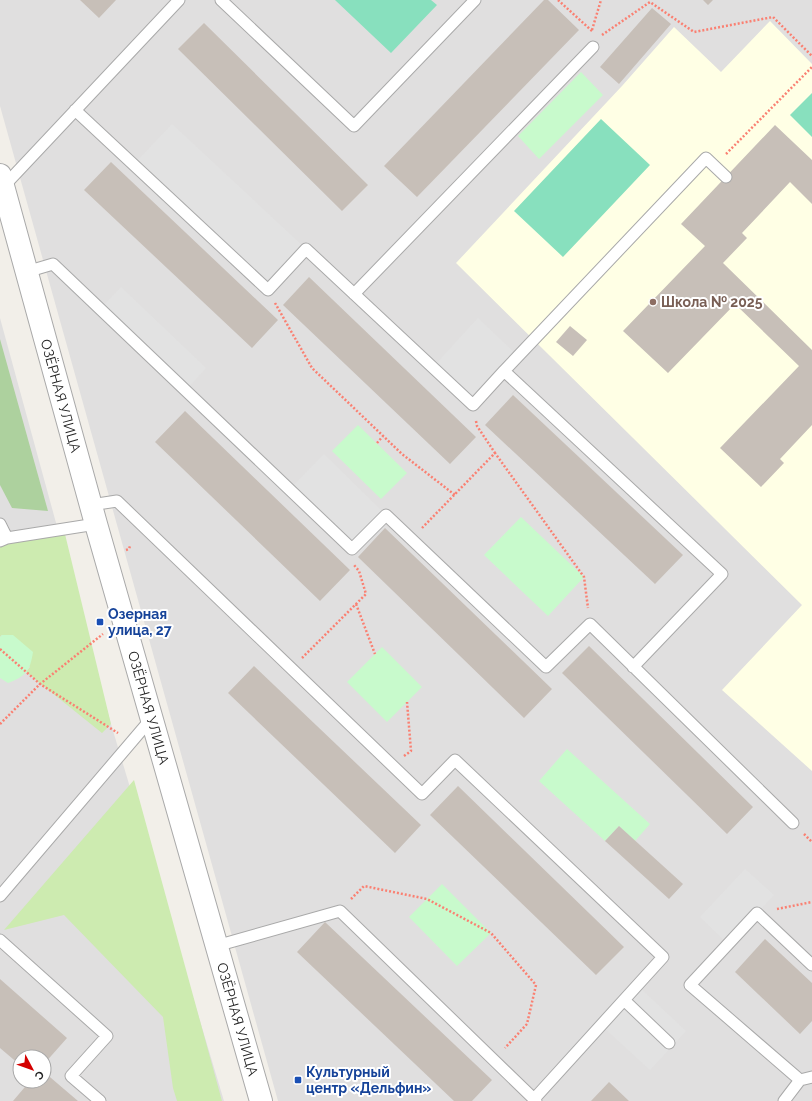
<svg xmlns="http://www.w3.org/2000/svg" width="812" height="1101" font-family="Raleway,sans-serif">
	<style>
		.residential { fill: #e0dfdf; fill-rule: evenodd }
		.education { fill: #ffffe5 }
		.grass { fill: #cdebb0 }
		.forest { fill: #add19e }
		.park { fill: #c8facc }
		.pitch { fill: #88e0be }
		.parking { fill: #e2e2e2 }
		.building { fill: #c7bfb8 }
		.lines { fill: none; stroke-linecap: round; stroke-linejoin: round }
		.service-casing { stroke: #a9a9a9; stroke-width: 13 }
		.tertiary-casing { stroke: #a9a9a9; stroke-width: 24 }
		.path { stroke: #fa8072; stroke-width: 2.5; stroke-dasharray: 2 2; stroke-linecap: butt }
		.service { stroke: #fff; stroke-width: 11 }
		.tertiary { stroke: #fff; stroke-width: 22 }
		.education-dot { fill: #8d6e63; stroke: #fff; stroke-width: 1.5 }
		.transit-dot { fill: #1a4fb4; stroke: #fff; stroke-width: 1.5 }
		.labels { text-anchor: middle; stroke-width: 4; stroke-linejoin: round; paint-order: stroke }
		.education-label { font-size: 14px; font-weight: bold; fill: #785e54; stroke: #fff; text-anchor: start }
		.street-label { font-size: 14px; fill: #222; stroke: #fff }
		.transit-label { font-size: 14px; font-weight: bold; fill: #164399; stroke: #fff; text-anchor: start }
	</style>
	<rect width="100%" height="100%" fill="#f2efe9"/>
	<!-- residential -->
	<path class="residential" d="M 0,0 L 812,0 L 812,1101 L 278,1101 L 0,106 Z
		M 0,318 L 111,724 L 224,1101 L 0,1101 ZM 20,1057 L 44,1057 L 44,1081 L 20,1081 Z"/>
	<!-- education -->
	<path class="education" d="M 770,21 L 812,64 L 812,771 L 722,690 L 802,605 L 456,263 L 622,86 L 674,27 L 721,72 Z"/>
	<!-- grass -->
	<path class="grass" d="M 64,530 L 111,724 L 102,733 L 26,672 L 30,667 L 2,635 L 0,637 L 0,541 Z
		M 134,780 L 222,1101 L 177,1101 L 173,1088 L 163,1017 L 64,915 L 4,930 Z"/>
	<!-- forest -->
	<path class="forest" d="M 0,339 L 48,511 L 12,508 L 0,485 Z"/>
	<!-- park -->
	<path class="park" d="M 581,72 L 603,95 L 539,159 L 518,136 Z
		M 358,425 L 407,473 L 381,499 L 332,451 Z
		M 521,517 L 584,577 L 548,616 L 484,555 Z
		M 2,635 L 13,635 L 33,652 C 30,671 26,676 8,683 L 0,678 L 0,637 Z
		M 382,647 L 422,687 L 387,722 L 347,682 Z
		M 567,749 L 650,824 L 635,841 L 619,826 L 605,841 L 539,781 Z
		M 442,884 L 491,933 L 457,966 L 409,917 Z"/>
	<!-- pitch -->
	<path class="pitch" d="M 335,0 L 431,0 L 437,5 L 391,53 Z
		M 812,93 L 812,137 L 790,115 Z
		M 601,119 L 650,165 L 563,257 L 514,211 Z"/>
	<!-- parking -->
	<path class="parking" d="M 172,124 L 306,249 L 268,290 L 134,164 Z
		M 121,287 L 206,368 L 186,390 L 100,309 Z
		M 478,318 L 518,356 L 473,405 L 433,367 Z
		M 324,454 L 386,515 L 352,549 L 290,489 Z
		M 745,869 L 774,895 L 728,944 L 700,917 Z
		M 638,986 L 686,1031 L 650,1070 L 601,1025 Z"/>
	<!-- building -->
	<path class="building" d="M 80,0 L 116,0 L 99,18 Z
		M 544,0 L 548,0 L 579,30 L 417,197 L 384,166 Z
		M 703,0 L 713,0 L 708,5 Z
		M 652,8 L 671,24 L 619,84 L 600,67 Z
		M 204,23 L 368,185 L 342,211 L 178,49 Z
		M 775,125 L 812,160 L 812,204 L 790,182 L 742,233 L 747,238 L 723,263 L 812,350 L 812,425 L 780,459 L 784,463 L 761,487 L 720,448 L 799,366 L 735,304 L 668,373 L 623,331 L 705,246 L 681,224 Z
		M 111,162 L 278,320 L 252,348 L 84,190 Z
		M 309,277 L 476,437 L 450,464 L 283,305 Z
		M 570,326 L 587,340 L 573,356 L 556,342 Z
		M 513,395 L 683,555 L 655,584 L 485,425 Z
		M 185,411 L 350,570 L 320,601 L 155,442 Z
		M 385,528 L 552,689 L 524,718 L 358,557 Z
		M 589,646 L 753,807 L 727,834 L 562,673 Z
		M 254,666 L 421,825 L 395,853 L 228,693 Z
		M 458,786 L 624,947 L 596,975 L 430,815 Z
		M 619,826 L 683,884 L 669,899 L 605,841 Z
		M 325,922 L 492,1080 L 472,1101 L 454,1101 L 297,952 Z
		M 765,939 L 812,983 L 812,1021 L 800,1034 L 735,972 Z
		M 0,979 L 67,1038 L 44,1064 L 44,1057 L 20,1057 L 20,1065 L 0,1048 Z
		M 44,1072 L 78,1101 L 13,1101 L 30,1081 L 44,1081 Z
		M 609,1082 L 629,1101 L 591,1101 Z"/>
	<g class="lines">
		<!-- service casing -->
		<g class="service-casing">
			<path id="service" d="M 221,0 L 354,126 L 475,0
				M 75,110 L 268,290 L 306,249 L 473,405 L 504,371 L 722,574 L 633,667
				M 3,187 L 179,0
				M 26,272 L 53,264 L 352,549 L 386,515 L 546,667 L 590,624 L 793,823
				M 354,294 L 593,47
				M 504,371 L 706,158 L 726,177
				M 91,505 L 117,501 L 422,794 L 455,760 L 663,957 L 534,1099
				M 0,524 L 7,538
				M 0,541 L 7,538 L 96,524
				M 0,896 L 151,719
				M 0,940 L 107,1036 L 71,1076 L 100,1101
				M 216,946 L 340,911 L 536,1101
				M 624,1000 L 669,1043
				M 800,1080 L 690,985 L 757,913 L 812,965
				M 784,1101 L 800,1080 L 812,1077"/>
		</g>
		<!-- tertiary casing -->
		<g class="tertiary-casing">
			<g id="tertiary">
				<path id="s1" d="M 0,175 L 96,524 L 261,1101"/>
			</g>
		</g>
		<!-- path -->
		<path class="path" d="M 558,0 L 592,31
			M 592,30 L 601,0
			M 602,35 L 650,2 L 694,32 L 773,17 L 812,56
			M 726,154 L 812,67
			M 275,303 L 312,368 L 402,454 L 455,495
			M 476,421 L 477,426 L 495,453
			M 377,443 L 383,436
			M 422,528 L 495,453 L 584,577 L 588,608
			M 126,550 L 129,549 L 130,546
			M 356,604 L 375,654
			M 0,649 L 40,684 L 118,733
			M 302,658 L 366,594 L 359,571 L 354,565
			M 0,724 L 40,684 L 103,634
			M 404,756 L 411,751 L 407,702
			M 804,834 L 812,842
			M 351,899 L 364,886 L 427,899 L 491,933 L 536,985 L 527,1024 L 505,1048
			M 777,909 L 812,902"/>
		<!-- service -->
		<use href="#service" class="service"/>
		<!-- tertiary -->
		<use href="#tertiary" class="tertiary"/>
	</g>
	<!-- markers -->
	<circle class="education-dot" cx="653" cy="302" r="4"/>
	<g class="transit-dot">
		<rect x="96" y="618" width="8" height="8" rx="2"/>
		<rect x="294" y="1076" width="8" height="8" rx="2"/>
	</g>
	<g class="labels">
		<!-- education labels -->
		<g class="education-label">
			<text x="661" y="307">Школа № 2025</text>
		</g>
		<!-- street labels -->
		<g class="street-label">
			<text dy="5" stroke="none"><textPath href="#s1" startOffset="229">ОЗЁРНАЯ УЛИЦА</textPath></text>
			<text dy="5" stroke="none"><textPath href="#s1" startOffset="553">ОЗЁРНАЯ УЛИЦА</textPath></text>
			<text dy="5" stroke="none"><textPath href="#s1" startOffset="877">ОЗЁРНАЯ УЛИЦА</textPath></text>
		</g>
		<!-- transit labels -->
		<g class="transit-label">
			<text x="108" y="619">Озерная<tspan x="108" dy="16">улица, 27</tspan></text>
			<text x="306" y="1077">Культурный<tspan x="306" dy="16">центр «Дельфин»</tspan></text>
		</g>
	</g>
	<!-- north arrow -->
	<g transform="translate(32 1069) rotate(131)"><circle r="19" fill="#ffffff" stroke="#a7a7a7"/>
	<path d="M0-3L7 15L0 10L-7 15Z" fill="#d40000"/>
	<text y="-6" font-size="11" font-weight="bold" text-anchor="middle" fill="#222222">С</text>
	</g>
</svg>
